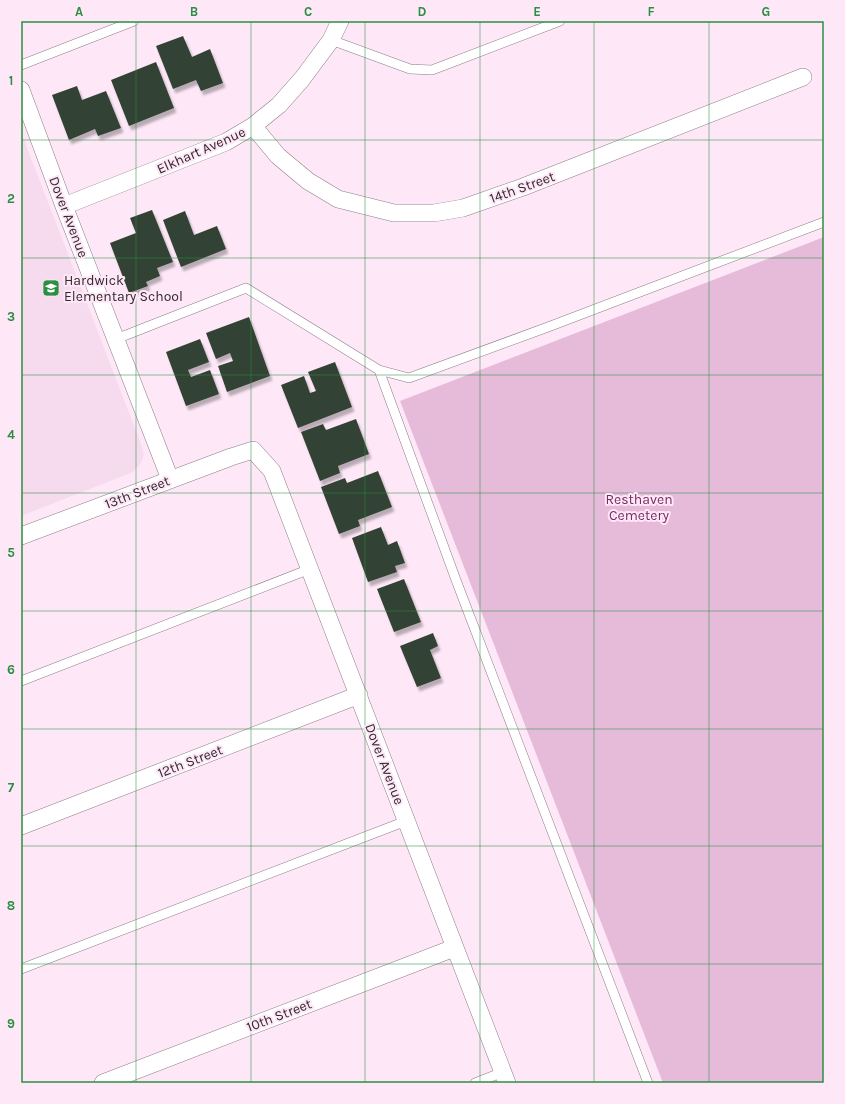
<svg xmlns="http://www.w3.org/2000/svg" width="845" height="1104" font-family="Karla,sans-serif">
	<style>
		.built { fill: #f6daed }
		.green { fill: #e6bbda }
		.building { fill: #334234; filter: url(#shadow) }
		.lines { fill: none; stroke-linecap: round; stroke-linejoin: round }
		.service-casing { stroke: #8e7c89; stroke-width: 10 }
		.minor-casing { stroke: #8e7c89; stroke-width: 18 }
		.service { stroke: #fff; stroke-width: 9 }
		.minor { stroke: #fff; stroke-width: 17 }
		.grid { fill: none; stroke: #2b8e43; stroke-width: 1; stroke-opacity: 0.55 }
		.labels { text-anchor: middle; stroke-width: 4; stroke-linejoin: round; paint-order: stroke }
		.street-label { font-size: 14px; fill: #31292e; stroke: #fee8f7 }
		.poi-label { font-size: 14px; fill: #31292e; stroke: #fee8f7; text-anchor: start }
		.park-label { font-size: 14px; fill: #772c67; stroke: #fee8f7 }
		.neatline { fill: none; stroke: #2b8e43; stroke-width: 1.5 }
		.grid-label { font-size: 13px; text-anchor: middle; font-weight: bold; fill: #2b8e43 }
	</style>
	<defs>
		<filter id="shadow"><feDropShadow dx="2.5" dy="4.5" stdDeviation="1" flood-color="#0004"/></filter>
	</defs>
	<rect width="100%" height="100%" fill="#fee8f7"/>
	<!-- built -->
	<path class="built" d="M 21,132 L 141,444 L 144,454 L 141,463 L 133,472 L 21,516 Z"/>
	<!-- green -->
	<path class="green" d="M 824,237 L 824,1083 L 663,1083 L 400,401 Z"/>
	<!-- building -->
	<path class="building" d="M 183,36 L 192,57 L 210,49 L 223,83 L 201,91 L 196,80 L 173,89 L 156,46 Z
		M 156,62 L 174,108 L 129,126 L 111,80 Z
		M 77,86 L 82,100 L 106,91 L 121,128 L 98,136 L 95,129 L 69,140 L 52,95 Z
		M 152,210 L 173,262 L 157,268 L 160,276 L 146,282 L 148,286 L 129,293 L 110,243 L 136,233 L 130,218 Z
		M 185,211 L 194,235 L 217,226 L 226,249 L 181,267 L 163,220 Z
		M 249,317 L 270,376 L 227,392 L 218,366 L 233,361 L 230,353 L 216,359 L 206,333 Z
		M 200,339 L 209,362 L 188,370 L 191,377 L 210,370 L 219,394 L 186,406 L 166,352 Z
		M 335,362 L 352,407 L 298,428 L 281,385 L 304,376 L 310,393 L 316,391 L 308,372 Z
		M 356,419 L 369,454 L 338,466 L 340,473 L 320,481 L 301,432 L 323,424 L 326,430 Z
		M 378,471 L 392,507 L 358,520 L 360,526 L 339,534 L 321,487 L 345,478 L 347,483 Z
		M 381,527 L 388,545 L 397,541 L 405,563 L 395,566 L 397,572 L 368,582 L 352,538 Z
		M 404,579 L 421,622 L 394,632 L 377,589 Z
		M 433,633 L 438,646 L 430,650 L 441,678 L 417,687 L 400,646 Z"/>
	<g class="lines">
		<!-- service casing -->
		<g class="service-casing">
			<path id="service" d="M 331,40 L 410,69 L 432,70 L 560,21
				M 21,65 L 134,21
				M 116,339 L 246,288 L 379,370 L 409,378 L 548,327 L 824,222
				M 379,370 L 456,580 L 648,1083
				M 21,681 L 310,569
				M 21,969 L 406,821
				M 475,1083 L 503,1072"/>
		</g>
		<!-- minor casing -->
		<g class="minor-casing">
			<path id="minor" d="M 21,90 L 64,206 L 170,479
				M 253,126 L 278,156 L 308,181 L 338,199 L 394,213 L 434,213 L 463,208 L 523,187 L 803,77
				M 64,206 L 226,142 L 253,126 L 279,105 L 302,79 L 331,40 L 340,21
				M 21,536 L 231,457 L 253,450 L 272,471 C 351,675 427,880 507,1083
				M 21,826 L 359,695
				M 103,1083 L 454,948"/>
		</g>
		<!-- service -->
		<use href="#service" class="service"/>
		<!-- minor -->
		<use href="#minor" class="minor"/>
	</g>
	<!-- grid -->
	<path class="grid" d="M 136,21 L 136,1083M 251,21 L 251,1083M 365,21 L 365,1083M 480,21 L 480,1083M 594,21 L 594,1083M 709,21 L 709,1083M 21,140 L 824,140M 21,258 L 824,258M 21,375 L 824,375M 21,493 L 824,493M 21,611 L 824,611M 21,729 L 824,729M 21,846 L 824,846M 21,964 L 824,964"/>
	<!-- icons -->
	<defs>
		<g id="school-square" transform="scale(0.9)"><rect x="-9" y="-9" width="18" height="18" rx="4" fill="#2b8e43" stroke="#fee8f7"/><path d="M0-5L7-2L0 1L-7-2ZM-4 1L0 2.5L4 1V4Q0 6-4 4Z" fill="#fff"/></g>
	</defs>
	<g fill-rule="evenodd">
		<use href="#school-square" x="51" y="288"/>
	</g>
	<g class="labels">
		<!-- street labels -->
		<g class="street-label">
			<text transform="translate(201 150) rotate(-24)" y="5">Elkhart Avenue</text>
			<text transform="translate(522 187) rotate(-20)" y="5">14th Street</text>
			<text transform="translate(69 217) rotate(69)" y="5">Dover Avenue</text>
			<text transform="translate(137 492) rotate(-21)" y="5">13th Street</text>
			<text transform="translate(190 761) rotate(-21)" y="5">12th Street</text>
			<text transform="translate(385 764) rotate(69)" y="5">Dover Avenue</text>
			<text transform="translate(279 1015) rotate(-21)" y="5">10th Street</text>
		</g>
		<!-- poi labels -->
		<g class="poi-label">
			<text x="64" y="285">Hardwick<tspan x="64" dy="16">Elementary School</tspan></text>
		</g>
		<!-- park labels -->
		<g class="park-label">
			<text x="639" y="504">Resthaven<tspan x="639" dy="16">Cemetery</tspan></text>
		</g>
	</g>
	<!-- border -->
	<rect width="845" height="1104" fill="none" stroke="#fee8f7" stroke-width="44"/>
	<rect x="22" y="22" width="801" height="1060" class="neatline"/>
	<g class="grid-label">
		<text x="79" y="16">A</text>
		<text x="194" y="16">B</text>
		<text x="308" y="16">C</text>
		<text x="422" y="16">D</text>
		<text x="537" y="16">E</text>
		<text x="651" y="16">F</text>
		<text x="766" y="16">G</text>
		<text x="11" y="85">1</text>
		<text x="11" y="203">2</text>
		<text x="11" y="321">3</text>
		<text x="11" y="439">4</text>
		<text x="11" y="557">5</text>
		<text x="11" y="674">6</text>
		<text x="11" y="792">7</text>
		<text x="11" y="910">8</text>
		<text x="11" y="1028">9</text>
	</g>
</svg>
